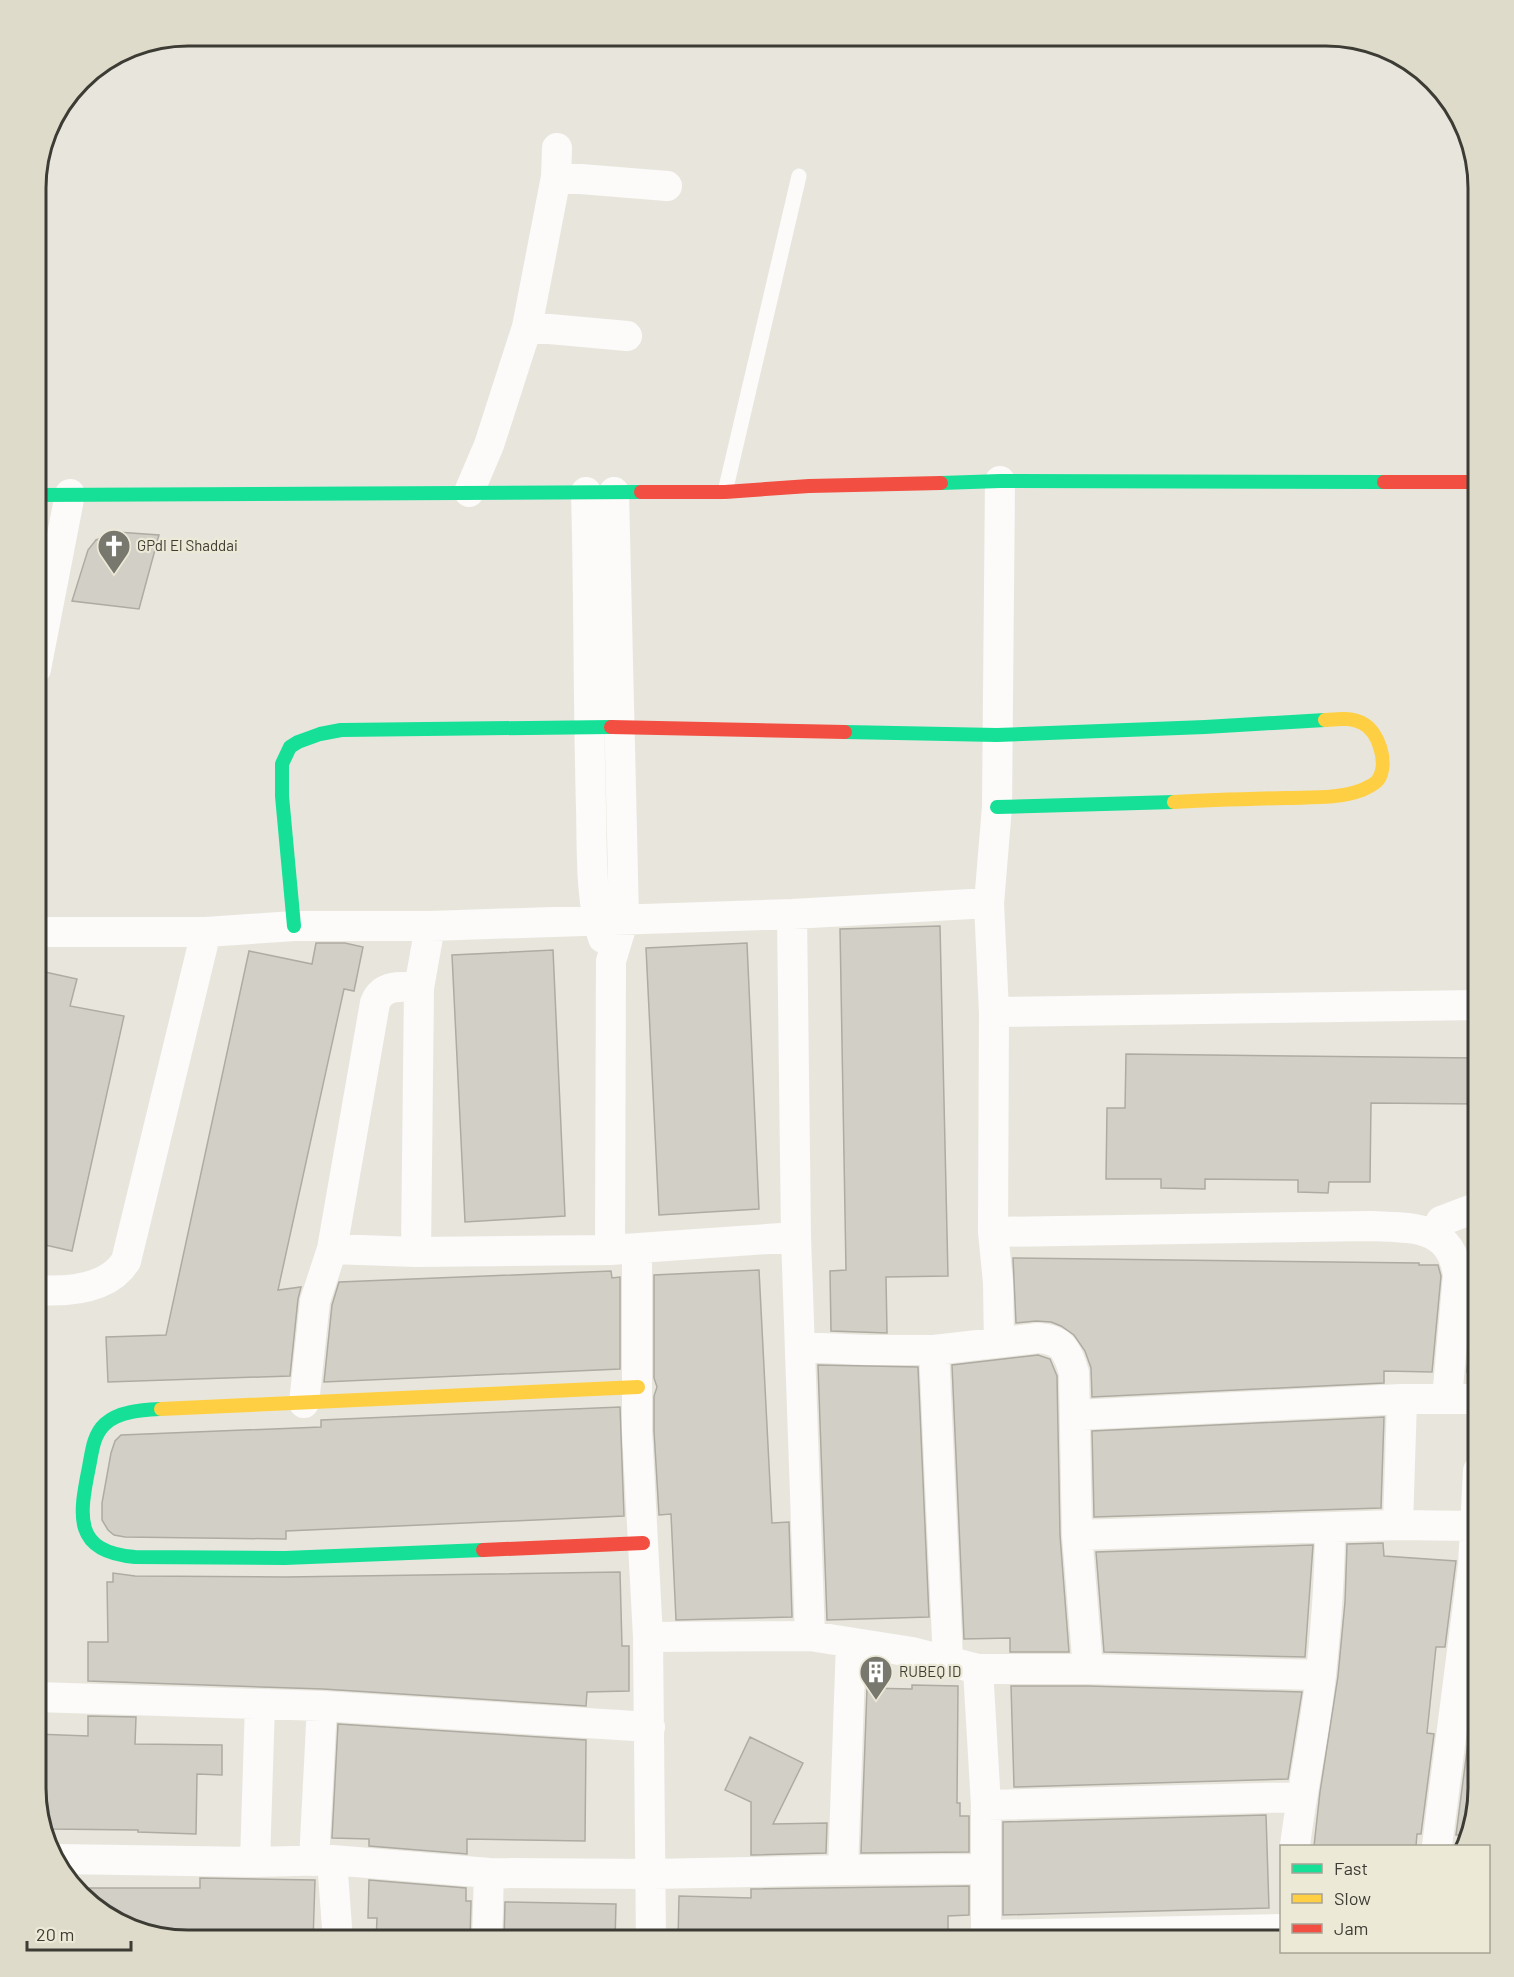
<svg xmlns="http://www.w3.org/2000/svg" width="1514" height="1977" font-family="Barlow,sans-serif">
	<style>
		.building { fill: #d2cfc7; stroke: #aeaba3; stroke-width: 1.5 }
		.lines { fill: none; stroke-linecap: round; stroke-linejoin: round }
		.lane { stroke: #fcfbfa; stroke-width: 15 }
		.street { stroke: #fcfbfa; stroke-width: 30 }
		.fast { stroke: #16e098; stroke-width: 14 }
		.slow { stroke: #ffcf43; stroke-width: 14 }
		.jam { stroke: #f24e42; stroke-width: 14 }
		.labels { text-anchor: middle; stroke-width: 4.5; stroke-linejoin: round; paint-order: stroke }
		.poi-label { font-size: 15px; fill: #3d3c34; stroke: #ede9d7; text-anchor: start }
		.rim { fill: none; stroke: #3d3c34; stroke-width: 3 }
	</style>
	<rect width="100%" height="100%" fill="#e8e6dc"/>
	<!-- building -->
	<path class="building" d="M 117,532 L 159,535 L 139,609 L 72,601 L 88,550 L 96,540 Z
		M 940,926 L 948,1276 L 886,1277 L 887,1333 L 831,1331 L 830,1271 L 846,1270 L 840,929 Z
		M 316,943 L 345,943 L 363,947 L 354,991 L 344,989 L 278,1290 L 301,1287 L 298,1299 L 290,1376 L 108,1382 L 106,1337 L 166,1335 L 249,951 L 312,964 Z
		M 747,943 L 759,1209 L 659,1215 L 646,948 Z
		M 553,950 L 565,1216 L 465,1222 L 452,955 Z
		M 36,970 L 77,979 L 70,1006 L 124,1016 L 72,1251 L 36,1243 Z
		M 1126,1054 L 1476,1058 L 1478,1058 L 1478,1104 L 1371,1103 L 1370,1182 L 1329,1182 L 1328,1193 L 1298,1192 L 1298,1180 L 1205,1179 L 1205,1189 L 1161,1188 L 1161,1179 L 1106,1179 L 1107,1108 L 1125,1108 Z
		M 1013,1258 L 1419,1263 L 1419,1265 L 1438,1265 L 1441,1276 L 1432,1372 L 1384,1371 L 1384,1383 L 1092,1397 L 1091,1368 L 1085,1351 L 1074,1335 L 1061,1326 L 1051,1322 L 1036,1321 L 1016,1323 Z
		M 1474,1266 L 1478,1266 L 1478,1373 L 1467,1372 L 1475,1277 Z
		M 759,1270 L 772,1523 L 789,1522 L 792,1617 L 676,1620 L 671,1514 L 659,1515 L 654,1431 L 654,1396 L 657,1387 L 654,1378 L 654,1275 Z
		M 611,1271 L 612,1278 L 620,1277 L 620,1369 L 324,1382 L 332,1305 L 339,1282 Z
		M 1038,1355 L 1050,1359 L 1057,1376 L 1060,1535 L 1069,1652 L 1010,1652 L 1010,1638 L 964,1639 L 952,1365 Z
		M 818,1365 L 918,1367 L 929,1617 L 827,1620 Z
		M 620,1407 L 624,1516 L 286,1531 L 286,1539 L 285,1539 L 125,1537 L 114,1535 L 108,1530 L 102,1520 L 102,1503 L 111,1453 L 115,1441 L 121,1435 L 321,1427 L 321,1420 Z
		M 1384,1417 L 1381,1508 L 1094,1517 L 1092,1431 Z
		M 1383,1543 L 1384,1556 L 1456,1561 L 1445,1647 L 1436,1647 L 1427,1733 L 1434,1734 L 1421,1834 L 1417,1834 L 1416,1846 L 1314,1846 L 1320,1792 L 1338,1676 L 1345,1602 L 1347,1544 Z
		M 1313,1545 L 1305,1657 L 1104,1652 L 1096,1552 Z
		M 620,1572 L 622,1646 L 629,1646 L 629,1691 L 587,1692 L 586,1706 L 323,1689 L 88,1681 L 88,1642 L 108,1642 L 107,1582 L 113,1582 L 113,1573 L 135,1576 L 285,1577 Z
		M 912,1685 L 958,1686 L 957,1803 L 960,1803 L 960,1816 L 969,1816 L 969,1852 L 861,1853 L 867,1688 L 912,1689 Z
		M 1011,1686 L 1088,1686 L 1302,1692 L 1288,1779 L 1014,1787 Z
		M 88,1716 L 136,1717 L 135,1744 L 222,1745 L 222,1775 L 197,1774 L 196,1834 L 138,1832 L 138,1830 L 48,1829 L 41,1806 L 42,1768 L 36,1768 L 36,1734 L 88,1736 Z
		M 338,1724 L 586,1740 L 585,1841 L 467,1839 L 467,1854 L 369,1846 L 369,1839 L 332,1838 Z
		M 1469,1735 L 1478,1735 L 1478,1789 L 1466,1835 L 1456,1835 Z
		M 750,1737 L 803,1763 L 773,1824 L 827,1823 L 826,1853 L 751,1855 L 751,1802 L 725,1790 Z
		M 1266,1815 L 1269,1908 L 1003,1915 L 1003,1822 Z
		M 200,1878 L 315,1880 L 313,1941 L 188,1941 L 113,1921 L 78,1888 L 200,1888 Z
		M 369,1880 L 466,1888 L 466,1901 L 471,1901 L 470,1941 L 376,1941 L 377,1918 L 368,1918 Z
		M 969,1886 L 969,1915 L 948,1916 L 948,1941 L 678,1941 L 679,1896 L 751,1898 L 751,1889 Z
		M 505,1902 L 616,1904 L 615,1941 L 504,1941 Z"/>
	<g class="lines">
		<!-- lane -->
		<path class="lane" d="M 725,492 L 799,176"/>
		<!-- street -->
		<path class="street" d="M 556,177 L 667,186
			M 527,327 L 627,336
			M 469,492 L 489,445 L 527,327 L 556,177 L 557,148
			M 586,492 C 589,597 588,702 591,807 C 592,846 590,901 603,938
			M 36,669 L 70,494
			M 792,914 L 796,1237 L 810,1636
			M 36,932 L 206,932 L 294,926 L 430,926 L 792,914 L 989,903
			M 994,1012 L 1478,1005
			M 993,1232 L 1372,1226 C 1413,1228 1451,1225 1458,1275 L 1447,1399
			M 1434,1234 L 1441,1221 L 1470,1210 L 1478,1210
			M 332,1249 L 416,1252 L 610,1250 L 796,1237
			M 637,1249 L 637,1431 L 648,1637 L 651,1941
			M 610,1250 L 611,961 L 624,918 L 614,492
			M 416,1252 L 419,988 L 430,926
			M 36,1290 C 67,1292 108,1290 126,1261 L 206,932
			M 999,1342 L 998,1282 L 993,1232 L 994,1012 L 989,903 L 997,807 L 1000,481
			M 800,1347 L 867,1350 L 934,1350 L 1038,1338 C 1062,1339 1068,1351 1074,1373 L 1077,1535 L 1088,1669
			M 934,1350 L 948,1660
			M 304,1403 L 315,1301 L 332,1249 L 375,1003 C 382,984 402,986 419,988
			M 1076,1415 L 1402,1399 L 1478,1399
			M 1398,1525 L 1402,1399
			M 1077,1535 L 1398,1525 L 1474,1526
			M 648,1637 L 810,1636 L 912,1652 L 978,1669 L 1088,1669 L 1321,1675
			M 978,1669 L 986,1805 L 986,1941
			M 36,1697 L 322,1706 L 650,1727
			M 986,1805 L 1301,1797
			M 1295,1846 C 1302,1789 1315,1732 1321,1674 C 1326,1626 1330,1577 1330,1528
			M 1437,1846 L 1473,1566 L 1478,1471
			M 57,1859 L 255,1862 L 332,1860 L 489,1873 L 651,1874 L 843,1870 L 985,1869
			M 332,1860 L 338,1941
			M 314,1861 L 322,1706
			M 255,1862 L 260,1704
			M 843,1870 L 851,1643
			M 987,1935 L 1282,1929
			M 487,1941 L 489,1873"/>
		<!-- fast -->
		<path class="fast" d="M 941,483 L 1000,481 L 1384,482
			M 36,495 L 641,492
			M 845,732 L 997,735 L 1205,727 L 1325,720
			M 997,807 L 1174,802
			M 294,926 L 282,796 L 282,764 L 290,747 L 298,742 L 320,734 L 341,730 L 611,727
			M 161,1409 C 143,1410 119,1411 105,1424 C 93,1435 92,1452 89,1467 C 79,1516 73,1552 135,1557 L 285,1558 L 483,1550"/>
		<!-- slow -->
		<path class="slow" d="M 1174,802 C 1211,800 1248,799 1285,798 C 1310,797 1338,799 1362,790 C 1368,787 1374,785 1378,780 C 1389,764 1379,731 1362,723 C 1351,717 1337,719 1325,720
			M 161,1409 L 638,1387"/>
		<!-- jam -->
		<path class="jam" d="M 1384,482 L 1478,482
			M 641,492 L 725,492 L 809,486 L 941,483
			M 611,727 L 845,732
			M 483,1550 L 643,1543"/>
	</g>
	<!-- icons -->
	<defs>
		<g id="church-pin" transform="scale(1.725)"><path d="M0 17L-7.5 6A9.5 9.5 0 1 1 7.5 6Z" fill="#79786f" stroke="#ede9d7"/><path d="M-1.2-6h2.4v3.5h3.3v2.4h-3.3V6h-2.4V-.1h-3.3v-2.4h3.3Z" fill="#fff"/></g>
		<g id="building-pin" transform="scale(1.725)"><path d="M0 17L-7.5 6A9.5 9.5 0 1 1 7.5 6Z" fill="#79786f" stroke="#ede9d7"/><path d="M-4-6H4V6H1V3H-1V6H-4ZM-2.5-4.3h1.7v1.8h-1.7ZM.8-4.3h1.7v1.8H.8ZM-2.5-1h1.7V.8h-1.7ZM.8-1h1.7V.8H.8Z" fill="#fff"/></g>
	</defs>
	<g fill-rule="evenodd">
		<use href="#church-pin" x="114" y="546"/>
		<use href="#building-pin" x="876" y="1672"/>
	</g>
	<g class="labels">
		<!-- poi labels -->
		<g class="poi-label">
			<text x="137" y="551">GPdI El Shaddai</text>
			<text x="899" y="1677">RUBEQ ID</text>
		</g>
	</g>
	<!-- crop -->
	<path d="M0 0H1514V1977H0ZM188 46H1326A142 142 0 0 1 1468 188V1788A142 142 0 0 1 1326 1930H188A142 142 0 0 1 46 1788V188A142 142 0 0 1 188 46Z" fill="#dfdbca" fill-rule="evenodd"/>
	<path class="rim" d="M188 46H1326A142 142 0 0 1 1468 188V1788A142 142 0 0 1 1326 1930H188A142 142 0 0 1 46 1788V188A142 142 0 0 1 188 46Z"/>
	<!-- legend -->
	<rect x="1280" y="1845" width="210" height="108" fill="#ede9d7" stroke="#a7a496" stroke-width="1.5"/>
	<rect x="1292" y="1864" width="30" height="9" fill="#16e098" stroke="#a7a496" stroke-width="1.5"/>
	<text x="1334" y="1875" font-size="18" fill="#3d3c34">Fast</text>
	<rect x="1292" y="1894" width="30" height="9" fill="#ffcf43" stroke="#a7a496" stroke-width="1.5"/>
	<text x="1334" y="1905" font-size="18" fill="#3d3c34">Slow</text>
	<rect x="1292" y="1924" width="30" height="9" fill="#f24e42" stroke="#a7a496" stroke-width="1.5"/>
	<text x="1334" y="1935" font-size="18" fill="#3d3c34">Jam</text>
	<!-- scale -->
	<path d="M27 1941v9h104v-9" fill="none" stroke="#3d3c34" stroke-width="3"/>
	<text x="36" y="1941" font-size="18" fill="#3d3c34" stroke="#ede9d7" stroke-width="4.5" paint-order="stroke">20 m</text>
</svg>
